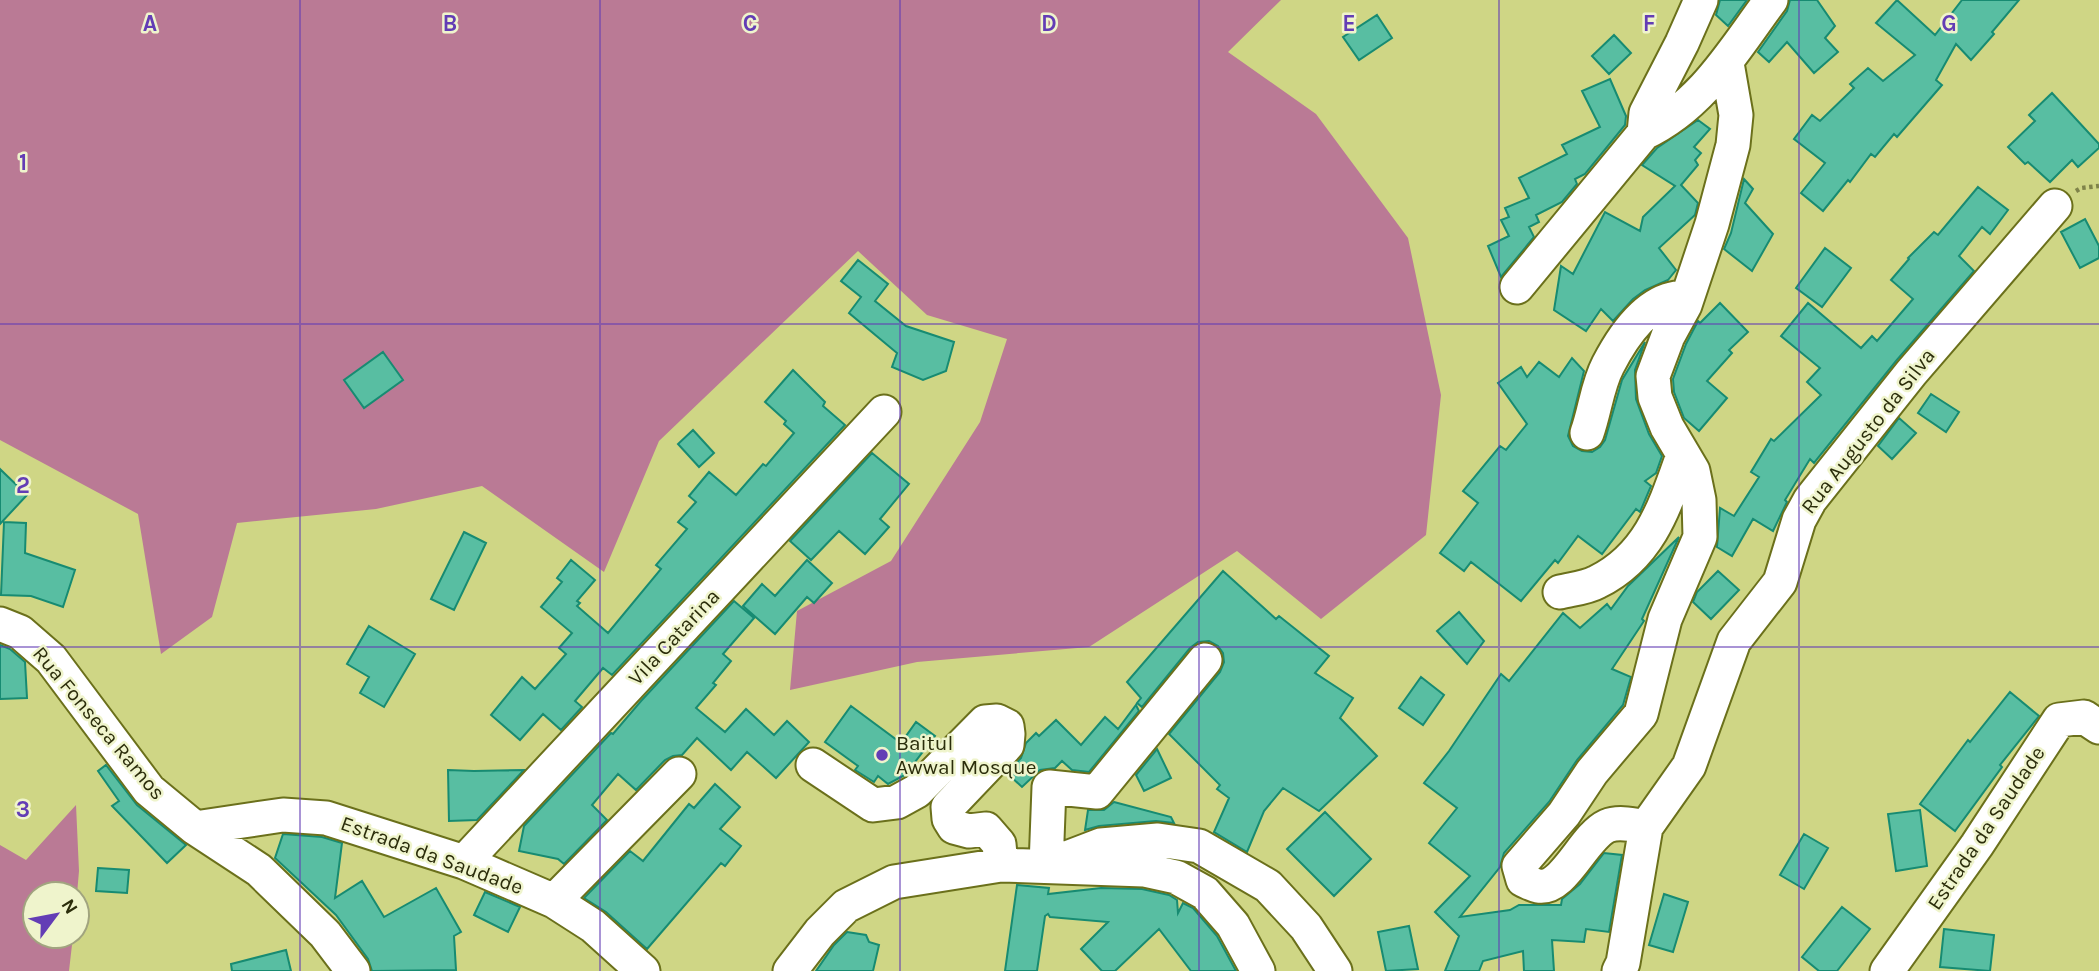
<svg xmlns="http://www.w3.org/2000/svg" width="2099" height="971" font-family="Karla,sans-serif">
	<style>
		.forest { fill: #ba7a95 }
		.building { fill: #58bea2; stroke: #178b72; stroke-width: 2 }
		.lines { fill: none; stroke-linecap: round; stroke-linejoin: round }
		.minor-casing { stroke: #6b701b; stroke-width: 37 }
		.path { stroke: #7f8349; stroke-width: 4.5; stroke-dasharray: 3.5 3.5; stroke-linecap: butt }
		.minor { stroke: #fff; stroke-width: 33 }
		.grid { fill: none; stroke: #633db5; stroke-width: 2; stroke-opacity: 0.55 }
		.poi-dot { fill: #633db5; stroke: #eff4cc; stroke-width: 2.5 }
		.labels { text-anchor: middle; stroke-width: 5; stroke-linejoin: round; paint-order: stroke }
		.street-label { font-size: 21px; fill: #2b2d0b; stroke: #eff4cc }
		.poi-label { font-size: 21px; fill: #2b2d0b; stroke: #eff4cc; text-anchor: start }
		.grid-label { font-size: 23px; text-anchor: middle; font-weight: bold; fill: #633db5; stroke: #eff4cc; stroke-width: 5; stroke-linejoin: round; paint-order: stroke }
	</style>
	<rect width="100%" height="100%" fill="#cfd685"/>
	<!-- forest -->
	<path class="forest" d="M 0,0 L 1281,0 L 1228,52 L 1316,114 L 1408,238 L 1441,395 L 1426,535 L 1321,619 L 1237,551 L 1089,647 L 917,662 L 790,690 L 797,611 L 891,561 L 980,422 L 1007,339 L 927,315 L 858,251 L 659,441 L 604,572 L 482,486 L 376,509 L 237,523 L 212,617 L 161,654 L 138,514 L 0,440 Z
		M 76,805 L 79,871 L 77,894 L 35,894 L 35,936 L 73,936 L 69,971 L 0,971 L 0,845 L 26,860 Z"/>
	<!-- building -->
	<path class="building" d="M 1720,0 L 1747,0 L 1728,26 L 1716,15 Z
		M 1790,0 L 1817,0 L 1835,26 L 1825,38 L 1838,52 L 1814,73 L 1787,42 L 1769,62 L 1758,52 L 1787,11 Z
		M 1897,0 L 1935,35 L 1962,0 L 2019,0 L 1992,32 L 1994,34 L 1971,60 L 1956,44 L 1936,80 L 1942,85 L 1897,137 L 1894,134 L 1875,157 L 1871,154 L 1850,182 L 1848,180 L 1823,211 L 1801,193 L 1825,163 L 1794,139 L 1812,115 L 1820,121 L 1854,88 L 1850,84 L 1868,68 L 1883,81 L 1915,55 L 1876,23 Z
		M 1377,15 L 1392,38 L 1359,60 L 1343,37 Z
		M 1614,35 L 1631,53 L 1609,74 L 1592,56 Z
		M 1610,79 L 1626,116 L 1625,125 L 1585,174 L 1575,179 L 1577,184 L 1562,202 L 1536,215 L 1539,222 L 1529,227 L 1534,237 L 1501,277 L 1488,246 L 1509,236 L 1501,220 L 1509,217 L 1505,208 L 1529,198 L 1519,178 L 1567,154 L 1562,145 L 1600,127 L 1582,91 Z
		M 2052,93 L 2099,144 L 2099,148 L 2078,167 L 2072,160 L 2050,182 L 2028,162 L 2025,164 L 2008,147 L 2035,121 L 2029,115 Z
		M 1698,120 L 1710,129 L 1694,147 L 1701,153 L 1695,160 L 1698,165 L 1681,185 L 1698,203 L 1695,215 L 1659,248 L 1676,270 L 1668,280 L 1645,290 L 1633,299 L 1613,321 L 1601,309 L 1586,331 L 1554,310 L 1561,266 L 1573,274 L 1605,212 L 1640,231 L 1643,217 L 1675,186 L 1642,165 L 1657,148 Z
		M 1744,179 L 1753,189 L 1745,203 L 1773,234 L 1752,271 L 1724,249 L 1731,233 Z
		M 1978,187 L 2008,210 L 1990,234 L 1982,227 L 1959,256 L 1974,271 L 1896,361 L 1814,463 L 1810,459 L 1785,500 L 1787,502 L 1773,531 L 1753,519 L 1732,556 L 1717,547 L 1720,508 L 1734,516 L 1759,477 L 1751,472 L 1771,439 L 1774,441 L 1821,395 L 1807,382 L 1820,368 L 1781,336 L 1808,303 L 1861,348 L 1872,336 L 1877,341 L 1913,299 L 1891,280 L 1909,259 L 1908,258 L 1934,232 L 1938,235 Z
		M 2085,219 L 2099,246 L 2099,258 L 2080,268 L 2061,232 Z
		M 1825,248 L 1851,268 L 1822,307 L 1796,288 Z
		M 858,260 L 888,284 L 875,301 L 906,326 L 954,342 L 946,371 L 923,380 L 892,367 L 897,353 L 849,313 L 861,297 L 841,281 Z
		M 1720,303 L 1748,332 L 1729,350 L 1732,353 L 1707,381 L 1727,398 L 1699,431 L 1684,418 L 1674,392 L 1673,379 L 1686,344 L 1698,321 L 1700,323 Z
		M 1645,342 L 1635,370 L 1636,399 L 1649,434 L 1662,456 L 1656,473 L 1645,481 L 1651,486 L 1640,512 L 1636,509 L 1602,554 L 1578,536 L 1558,563 L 1555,560 L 1521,601 L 1471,562 L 1464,571 L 1440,553 L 1478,503 L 1463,491 L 1500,446 L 1506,450 L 1527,424 L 1498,383 L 1521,367 L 1527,377 L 1539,362 L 1559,377 L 1572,358 L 1584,371 L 1568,436 L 1573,446 L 1582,451 L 1592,452 L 1600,447 L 1605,440 L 1622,380 Z
		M 383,352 L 403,380 L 364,408 L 344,380 Z
		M 793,370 L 825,402 L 823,406 L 845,425 L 612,675 L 603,668 L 575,701 L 582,707 L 561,730 L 543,714 L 520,740 L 491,715 L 522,677 L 535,689 L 566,654 L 559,648 L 572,633 L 541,607 L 562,582 L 557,578 L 571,560 L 595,580 L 577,601 L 580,603 L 577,606 L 608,633 L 661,569 L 656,565 L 687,529 L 678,522 L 696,502 L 689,496 L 709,472 L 736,495 L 763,464 L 766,466 L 794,433 L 784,424 L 786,421 L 765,402 Z
		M 1931,394 L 1959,412 L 1946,432 L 1918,413 Z
		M 1899,418 L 1916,433 L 1892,459 L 1878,446 Z
		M 693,430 L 714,453 L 699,467 L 678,444 Z
		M 872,453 L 909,484 L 880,519 L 889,527 L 865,554 L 839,531 L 811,560 L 790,541 Z
		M 0,469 L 27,495 L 0,524 Z
		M 4,522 L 26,523 L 25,553 L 75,570 L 63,607 L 31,596 L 1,595 Z
		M 464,532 L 486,543 L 454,610 L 431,599 Z
		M 1679,537 L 1642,619 L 1644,621 L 1612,669 L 1631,677 L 1623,705 L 1577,760 L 1549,802 L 1504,853 L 1500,867 L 1460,917 L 1510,910 L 1519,905 L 1561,905 L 1562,899 L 1580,884 L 1604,853 L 1622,855 L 1609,932 L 1586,929 L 1584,942 L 1552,940 L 1554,971 L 1524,971 L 1523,951 L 1483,961 L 1479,971 L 1445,971 L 1459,936 L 1435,912 L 1470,876 L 1429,843 L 1457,808 L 1424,783 L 1449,751 L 1501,674 L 1509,681 L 1563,613 L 1580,628 L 1607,604 L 1611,609 L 1628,586 Z
		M 807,560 L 832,583 L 814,603 L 807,597 L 775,634 L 743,606 L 762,584 L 775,596 Z
		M 1223,571 L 1276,619 L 1279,616 L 1329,656 L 1315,673 L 1353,698 L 1340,718 L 1377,756 L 1319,811 L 1283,788 L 1264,811 L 1247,852 L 1214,832 L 1229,798 L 1217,789 L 1220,785 L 1169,734 L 1220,672 L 1224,662 L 1223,653 L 1218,646 L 1209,641 L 1198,642 L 1190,648 L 1142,707 L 1137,703 L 1141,698 L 1127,682 Z
		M 1718,571 L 1739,590 L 1711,619 L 1693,602 L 1697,592 Z
		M 734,601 L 754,618 L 723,654 L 731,661 L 713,683 L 716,685 L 696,708 L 725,732 L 746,709 L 774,735 L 787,721 L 809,742 L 776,778 L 747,752 L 731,770 L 697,738 L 682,755 L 673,756 L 665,760 L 636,790 L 618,774 L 592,805 L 607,820 L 564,864 L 558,859 L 519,851 L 524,826 L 611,733 L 613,734 L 641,701 Z
		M 1459,612 L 1484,641 L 1467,664 L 1437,631 Z
		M 369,626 L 415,654 L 384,707 L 360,693 L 369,677 L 347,664 Z
		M 0,645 L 10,649 L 25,662 L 27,698 L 0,699 Z
		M 1421,677 L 1444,695 L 1423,725 L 1399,708 Z
		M 2010,692 L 2039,716 L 2000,765 L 2002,767 L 1955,831 L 1920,804 L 1968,740 L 1970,742 Z
		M 1136,705 L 1139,711 L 1089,772 L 1072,770 L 1062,761 L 1055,768 L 1040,770 L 1022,787 L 1007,773 L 1021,758 L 1026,743 L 1036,733 L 1039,736 L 1056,720 L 1081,745 L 1105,717 L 1118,729 Z
		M 851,706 L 901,743 L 916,722 L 935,736 L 905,775 L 888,784 L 878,776 L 874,782 L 855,770 L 858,766 L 825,742 Z
		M 1157,749 L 1171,778 L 1144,791 L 1136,775 Z
		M 106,765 L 137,805 L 186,845 L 167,863 L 112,806 L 119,801 L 98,771 Z
		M 448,770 L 474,771 L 524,770 L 477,820 L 449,821 Z
		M 715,784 L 740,807 L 720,829 L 741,846 L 725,866 L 721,863 L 647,949 L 606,912 L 584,898 L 630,851 L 643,861 L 689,804 L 694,808 Z
		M 1114,802 L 1171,817 L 1174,823 L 1156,821 L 1099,826 L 1085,830 L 1088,810 L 1104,810 Z
		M 1920,810 L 1927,866 L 1896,871 L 1888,814 Z
		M 1325,812 L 1371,859 L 1334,896 L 1287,849 Z
		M 283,834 L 322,837 L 342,843 L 335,898 L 362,881 L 384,917 L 436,888 L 461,932 L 454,936 L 456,970 L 372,971 L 368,959 L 336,915 L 275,858 Z
		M 1804,834 L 1828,848 L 1804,889 L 1780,875 Z
		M 98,868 L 129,870 L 127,893 L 96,891 Z
		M 1017,885 L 1049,888 L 1048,894 L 1101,888 L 1142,889 L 1169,895 L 1177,900 L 1178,913 L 1183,903 L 1193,908 L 1217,936 L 1236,971 L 1191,971 L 1159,929 L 1115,971 L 1102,971 L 1081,949 L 1108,922 L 1050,917 L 1048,914 L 1045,916 L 1037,971 L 1005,971 Z
		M 485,892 L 520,907 L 508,932 L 474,915 Z
		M 1664,894 L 1688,902 L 1673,952 L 1649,945 Z
		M 1842,907 L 1870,929 L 1837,971 L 1819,971 L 1802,957 Z
		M 1409,926 L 1418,969 L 1386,971 L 1378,932 Z
		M 1944,929 L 1994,935 L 1990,971 L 1940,967 Z
		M 847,932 L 866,935 L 869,942 L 879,945 L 873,971 L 816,971 L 834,945 Z
		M 286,950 L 291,971 L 232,971 L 231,964 Z"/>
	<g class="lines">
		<!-- minor casing -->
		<g class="minor-casing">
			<path id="minor" d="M 1701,0 L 1682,43 L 1646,113 L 1644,133 C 1703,105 1733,51 1771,0
				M 1517,287 L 1644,133
				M 1587,433 C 1595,411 1597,386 1608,365 C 1622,338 1645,303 1676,298 L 1685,305
				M 1560,592 C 1572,589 1586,588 1597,582 C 1650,556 1665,506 1683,455
				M 0,624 L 20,632 L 51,659 L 149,790 L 195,828 L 259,870 L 325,934 L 353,971
				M 1205,660 L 1097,792 L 1049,787 L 1046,866 L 1101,845 L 1158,840 L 1199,846 L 1268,886 L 1306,927 L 1335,971
				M 813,765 L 873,805 L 897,802 L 917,791 L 985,722 L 997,721 L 1007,726 L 1008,734 L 1007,745 L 948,807 L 949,819 L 954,827 L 969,831 L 986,829 L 999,844 L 1001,865
				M 1646,827 C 1634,825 1619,821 1607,826 C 1583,837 1564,891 1538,886 C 1533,885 1528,882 1523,880 L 1519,866 L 1564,814 L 1592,772 L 1641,714 L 1665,619 L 1700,537 L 1699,500 L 1693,471 L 1667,427 L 1655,397 L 1653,376 L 1668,336 L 1685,305 L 1712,224 L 1733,145 L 1736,115 L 1727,63
				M 195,828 L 283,815 L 326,818 L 464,862 L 554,901 L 593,926 L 643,971
				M 464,862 L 884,412
				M 554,901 L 679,774
				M 790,971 L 820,932 L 846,906 L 894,882 L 1001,865 L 1144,870 L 1176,877 L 1205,893 L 1233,925 L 1258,971
				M 1619,971 L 1623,963 L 1646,827 L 1689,766 L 1734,641 L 1780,582 L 1799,520 L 1810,500 L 1911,373 L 2055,206
				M 1887,971 L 1977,845 L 2059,720 L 2084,717 L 2099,727"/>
		</g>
		<!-- path -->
		<path class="path" d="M 2076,191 L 2081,188 L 2099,186"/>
		<!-- minor -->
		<use href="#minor" class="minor"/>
	</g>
	<!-- grid -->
	<path class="grid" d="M 300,0 L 300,971M 600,0 L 600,971M 900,0 L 900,971M 1199,0 L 1199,971M 1499,0 L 1499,971M 1799,0 L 1799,971M 0,324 L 2099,324M 0,647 L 2099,647"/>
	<!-- markers -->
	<circle class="poi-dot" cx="882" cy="755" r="7"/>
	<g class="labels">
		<!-- street labels -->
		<g class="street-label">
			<text transform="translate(1868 431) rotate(-52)" y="7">Rua Augusto da Silva</text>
			<text transform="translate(674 637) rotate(-47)" y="7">Vila Catarina</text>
			<text transform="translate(99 723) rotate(50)" y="7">Rua Fonseca Ramos</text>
			<text transform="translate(1986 828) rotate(-56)" y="7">Estrada da Saudade</text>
			<text transform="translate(432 855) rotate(20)" y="7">Estrada da Saudade</text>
		</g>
		<!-- poi labels -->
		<g class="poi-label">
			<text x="896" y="750">Baitul<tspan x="896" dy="24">Awwal Mosque</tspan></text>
		</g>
	</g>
	<g class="grid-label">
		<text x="150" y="31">A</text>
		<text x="450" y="31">B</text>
		<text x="750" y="31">C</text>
		<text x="1049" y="31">D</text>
		<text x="1349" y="31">E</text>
		<text x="1649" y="31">F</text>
		<text x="1949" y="31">G</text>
		<text x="23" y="170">1</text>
		<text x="23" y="493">2</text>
		<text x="23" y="817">3</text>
	</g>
	<!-- north arrow -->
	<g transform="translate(56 915) rotate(58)"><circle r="33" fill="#eff4cc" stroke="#a1a47f" stroke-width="2"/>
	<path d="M0-5L12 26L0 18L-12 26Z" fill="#633db5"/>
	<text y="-10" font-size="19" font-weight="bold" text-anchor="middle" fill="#2b2d0b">N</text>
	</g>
</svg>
